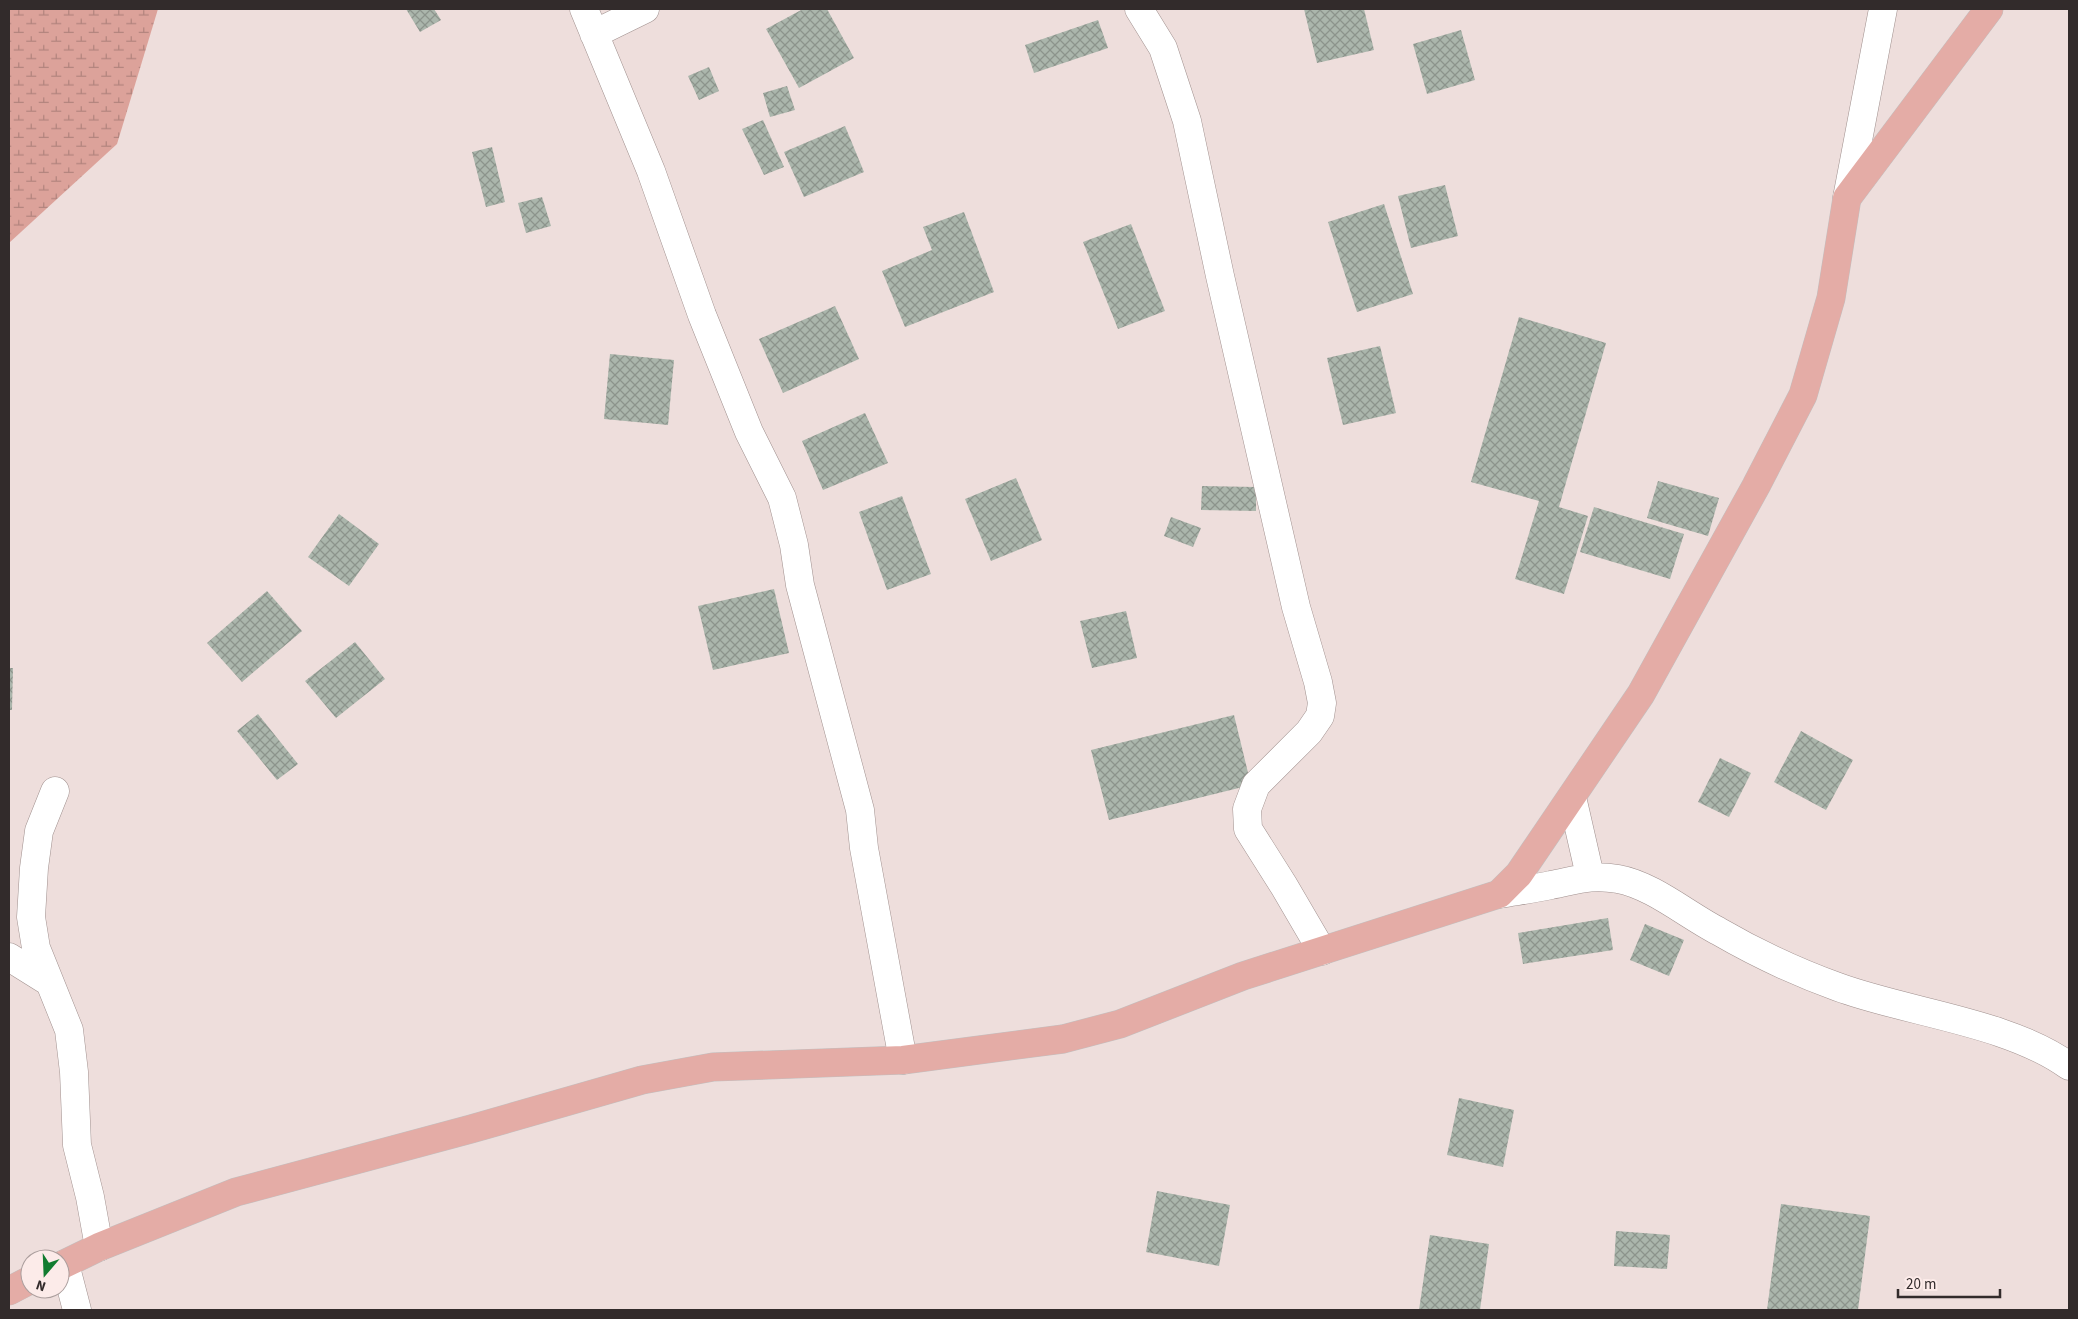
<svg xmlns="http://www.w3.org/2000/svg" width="2078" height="1319" font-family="'Source Sans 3',sans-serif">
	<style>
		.wetland { fill: url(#wetland-marsh) }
		.building { fill: url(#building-cross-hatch) }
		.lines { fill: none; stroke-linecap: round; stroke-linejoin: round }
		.minor-casing { stroke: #a1918f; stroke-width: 29 }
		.major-casing { stroke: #c2bfbf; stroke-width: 29 }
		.minor { stroke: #fff; stroke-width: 28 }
		.major { stroke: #e4aca6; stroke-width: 28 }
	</style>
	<defs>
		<pattern id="wetland-marsh" width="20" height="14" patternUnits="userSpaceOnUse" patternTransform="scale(1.25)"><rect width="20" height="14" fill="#dca29a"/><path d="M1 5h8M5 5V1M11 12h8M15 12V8" fill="none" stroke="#b3847e"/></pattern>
		<pattern id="building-cross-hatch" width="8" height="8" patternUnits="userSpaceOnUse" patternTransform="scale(1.25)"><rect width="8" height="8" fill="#abb6ac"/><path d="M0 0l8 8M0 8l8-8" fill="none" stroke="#8c948c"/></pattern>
	</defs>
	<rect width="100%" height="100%" fill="#eededc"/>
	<!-- wetland -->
	<path class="wetland" d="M 9,9 L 158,9 L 117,144 L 9,243 Z"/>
	<!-- building -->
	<path class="building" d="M 406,9 L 434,9 L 441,20 L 420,32 Z
		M 803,9 L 827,9 L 854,58 L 799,88 L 766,29 Z
		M 1304,9 L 1364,9 L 1374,50 L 1317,63 Z
		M 1098,20 L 1108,48 L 1034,73 L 1025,45 Z
		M 1461,30 L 1475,80 L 1427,94 L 1413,44 Z
		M 709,67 L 719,91 L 699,100 L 688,76 Z
		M 787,86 L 795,110 L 770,117 L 763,93 Z
		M 763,120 L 784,167 L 764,175 L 742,129 Z
		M 845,126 L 864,172 L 804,197 L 784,152 Z
		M 492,147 L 505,202 L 486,207 L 472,152 Z
		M 1445,185 L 1458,236 L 1411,248 L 1398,196 Z
		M 542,197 L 551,226 L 526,233 L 518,203 Z
		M 1384,204 L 1413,294 L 1357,312 L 1328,222 Z
		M 964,212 L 994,292 L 905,327 L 882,271 L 932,250 L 923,227 Z
		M 1131,224 L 1165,311 L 1118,329 L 1083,242 Z
		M 835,306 L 859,359 L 783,393 L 759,339 Z
		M 1519,317 L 1606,343 L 1559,507 L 1588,516 L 1564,594 L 1515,579 L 1539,501 L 1471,482 Z
		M 1380,346 L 1396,413 L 1343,425 L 1327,358 Z
		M 610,354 L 674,360 L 668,425 L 604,419 Z
		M 865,413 L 888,463 L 823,490 L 802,441 Z
		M 1016,478 L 1042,540 L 991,561 L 965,499 Z
		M 1658,481 L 1719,498 L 1708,536 L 1647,518 Z
		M 1202,486 L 1256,487 L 1256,511 L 1201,510 Z
		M 902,496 L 931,574 L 887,590 L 859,512 Z
		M 1594,507 L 1684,534 L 1670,579 L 1580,552 Z
		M 339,514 L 379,544 L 349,586 L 308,557 Z
		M 1171,517 L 1201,528 L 1193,547 L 1164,536 Z
		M 774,589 L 789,653 L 713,670 L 698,606 Z
		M 267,591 L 302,631 L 242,682 L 207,643 Z
		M 1126,611 L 1137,658 L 1092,668 L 1080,621 Z
		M 355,642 L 385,679 L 336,718 L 305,681 Z
		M 9,668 L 13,668 L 12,710 L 9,710 Z
		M 258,714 L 298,764 L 277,780 L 237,731 Z
		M 1234,715 L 1251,785 L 1109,820 L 1091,750 Z
		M 1801,731 L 1853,760 L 1826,810 L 1774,782 Z
		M 1720,758 L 1751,773 L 1729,817 L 1698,802 Z
		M 1608,918 L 1613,950 L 1523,964 L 1518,933 Z
		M 1645,924 L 1684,940 L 1669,976 L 1630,960 Z
		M 1459,1098 L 1514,1110 L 1503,1167 L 1447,1155 Z
		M 1157,1191 L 1230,1205 L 1219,1266 L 1146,1252 Z
		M 1781,1204 L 1870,1216 L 1858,1310 L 1767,1310 Z
		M 1616,1231 L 1670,1235 L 1667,1269 L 1614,1266 Z
		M 1430,1235 L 1489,1244 L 1480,1310 L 1419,1310 Z"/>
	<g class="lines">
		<!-- minor casing -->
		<g class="minor-casing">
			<path id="minor" d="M 584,9 L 651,171 L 702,315 L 749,432 L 782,498 L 794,545 L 800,585 L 860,810 L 864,848 L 903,1060
				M 1139,9 L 1163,48 L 1187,121 L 1220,276 L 1296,607 L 1318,682 L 1322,703 L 1320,716 L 1309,732 L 1256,785 L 1247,809 L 1248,829 L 1284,886 L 1322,951
				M 594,34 L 645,9
				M 1847,198 L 1883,9
				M 55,791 L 39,831 L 34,868 L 31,917 L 36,948 L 69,1030 L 74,1072 L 77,1145 L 90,1197 L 99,1247
				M 1572,797 L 1590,876
				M 1499,894 C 1516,891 1534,889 1551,885 C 1577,880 1591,874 1618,879 C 1652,885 1687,915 1718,931 C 1756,953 1796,972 1838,987 C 1909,1013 2008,1022 2069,1066
				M 9,957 L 49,982
				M 65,1264 L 77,1310"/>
		</g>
		<!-- major casing -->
		<g class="major-casing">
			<path id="major" d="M 60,1266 L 99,1247 L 236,1192 L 471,1129 L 642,1080 L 713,1067 L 903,1060 L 1063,1039 L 1120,1024 L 1243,976 L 1499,894 L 1519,874 L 1641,694 L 1756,486 L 1803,395 L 1831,298 L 1847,198 L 1989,9
				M 9,1291 L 30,1280"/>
		</g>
		<!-- minor -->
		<use href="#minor" class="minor"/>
		<!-- major -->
		<use href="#major" class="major"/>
	</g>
	<!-- border -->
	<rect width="2078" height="1319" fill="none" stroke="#322b2b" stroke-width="20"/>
	<!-- north arrow -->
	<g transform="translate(45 1274) rotate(199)"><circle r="24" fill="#fcebe9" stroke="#ab9e9d"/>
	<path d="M0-4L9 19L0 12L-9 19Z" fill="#127c30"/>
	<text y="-8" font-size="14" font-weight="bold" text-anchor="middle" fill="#322b2b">N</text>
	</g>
	<!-- scale -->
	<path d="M1898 1289v8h102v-8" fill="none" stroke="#322b2b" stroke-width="2.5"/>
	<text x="1906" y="1289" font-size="15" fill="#322b2b" stroke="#fcebe9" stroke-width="4" paint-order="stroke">20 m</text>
</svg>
